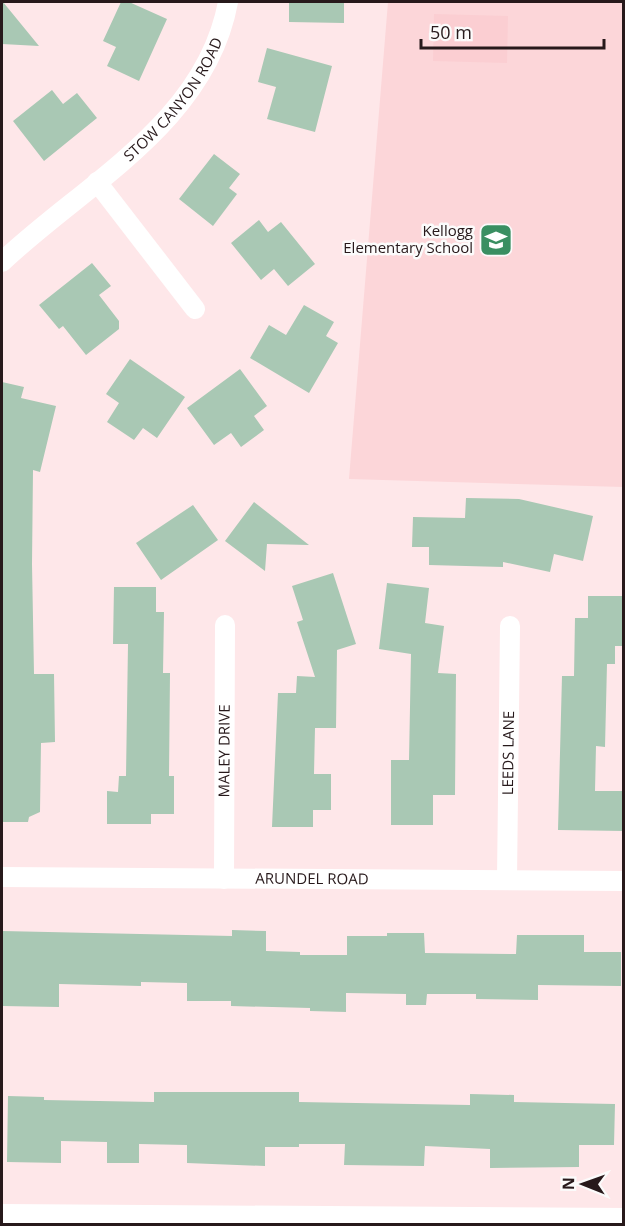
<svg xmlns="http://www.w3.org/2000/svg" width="625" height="1226" font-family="'Open Sans',sans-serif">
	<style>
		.built { fill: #fcd6d9 }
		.green { fill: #fbced2 }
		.building { fill: #a9c8b4 }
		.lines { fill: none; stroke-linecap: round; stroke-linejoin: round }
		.street { stroke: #fff; stroke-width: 20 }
		.labels { text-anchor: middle; stroke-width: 5; stroke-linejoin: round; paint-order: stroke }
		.street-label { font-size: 15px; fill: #27191b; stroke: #fbfbfb }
		.poi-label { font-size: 15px; fill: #27191b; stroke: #fbfbfb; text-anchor: end }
	</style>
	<rect width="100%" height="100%" fill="#fee7e9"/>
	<!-- built -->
	<path class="built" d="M 388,2 L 623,2 L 623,487 L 349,479 Z"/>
	<!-- green -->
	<path class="green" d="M 434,14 L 508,16 L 507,63 L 433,61 Z"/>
	<!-- building -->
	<path class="building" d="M 2,2 L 3,2 L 39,46 L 2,44 Z
		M 121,2 L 129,2 L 167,19 L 139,81 L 107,66 L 116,47 L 103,41 Z
		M 289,2 L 344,2 L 344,23 L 289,22 Z
		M 267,48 L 332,66 L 315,132 L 267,119 L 276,87 L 258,82 Z
		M 52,90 L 63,104 L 77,93 L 97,118 L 44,161 L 13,121 Z
		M 214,154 L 240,174 L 229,188 L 237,194 L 213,226 L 179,199 Z
		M 259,220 L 268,232 L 281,222 L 315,264 L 288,286 L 274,269 L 261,280 L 231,243 Z
		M 92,263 L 111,286 L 99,295 L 119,321 L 119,329 L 86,355 L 63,326 L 59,329 L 39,305 Z
		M 304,305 L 334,322 L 326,336 L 338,343 L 309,393 L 250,358 L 269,325 L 286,335 Z
		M 130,359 L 185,397 L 157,438 L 143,428 L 134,440 L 107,422 L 119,403 L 106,394 Z
		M 240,369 L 267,406 L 254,416 L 264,430 L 241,447 L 231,433 L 214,445 L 187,408 Z
		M 2,382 L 24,387 L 21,398 L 56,406 L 40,472 L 33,470 L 32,564 L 34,674 L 54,674 L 55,742 L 41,743 L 40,812 L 29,817 L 28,822 L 2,822 Z
		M 466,498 L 519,499 L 593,516 L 583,561 L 554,554 L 550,572 L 503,562 L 503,567 L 429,565 L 429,547 L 412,547 L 413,517 L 465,518 Z
		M 254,502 L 309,545 L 267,544 L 265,571 L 225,541 Z
		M 193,505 L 218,540 L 161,580 L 136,543 Z
		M 333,573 L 356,644 L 337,650 L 336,728 L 315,728 L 314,774 L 331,774 L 331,810 L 313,810 L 313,827 L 272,827 L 278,693 L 296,693 L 297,676 L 315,677 L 297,622 L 303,620 L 292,586 Z
		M 387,583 L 429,588 L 425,623 L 444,626 L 438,673 L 456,674 L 455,795 L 433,795 L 433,825 L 391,825 L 391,760 L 409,760 L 411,654 L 379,649 Z
		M 114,587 L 156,587 L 156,612 L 164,612 L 163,673 L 170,673 L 169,776 L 174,776 L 174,814 L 151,814 L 151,824 L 107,824 L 107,791 L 118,792 L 119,776 L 126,776 L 128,644 L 113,644 Z
		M 588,596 L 624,596 L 624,646 L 615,646 L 615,664 L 607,664 L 605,747 L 596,746 L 595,791 L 624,791 L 624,831 L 558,830 L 562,676 L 574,676 L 575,618 L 588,618 Z
		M 232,930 L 266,931 L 266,951 L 300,952 L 300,955 L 347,955 L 347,936 L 387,936 L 387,933 L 424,933 L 425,953 L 516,954 L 517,935 L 584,935 L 584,952 L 621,952 L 621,986 L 538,985 L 538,1000 L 476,999 L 476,994 L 427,994 L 426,1005 L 406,1005 L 406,994 L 346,993 L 346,1012 L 310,1011 L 310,1008 L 231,1006 L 231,1001 L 187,1001 L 187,983 L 141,982 L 141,986 L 59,984 L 59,1007 L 2,1006 L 2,931 L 232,936 Z
		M 154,1092 L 299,1092 L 299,1102 L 470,1105 L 470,1094 L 514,1095 L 514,1102 L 615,1104 L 614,1145 L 579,1145 L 579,1167 L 490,1168 L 490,1149 L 425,1146 L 424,1166 L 344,1165 L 345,1144 L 299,1144 L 299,1147 L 265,1147 L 265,1166 L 187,1163 L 187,1145 L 139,1144 L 139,1163 L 107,1163 L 107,1142 L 61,1141 L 61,1163 L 7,1162 L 8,1096 L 44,1097 L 44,1100 L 154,1102 Z"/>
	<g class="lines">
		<!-- street -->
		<g class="street">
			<path d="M 97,182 L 195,309"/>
			<path id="s1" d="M 2,262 C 83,185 206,123 228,2"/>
			<path id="s2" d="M 2,877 L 624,881"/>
			<path id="s3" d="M 224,879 L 225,625"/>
			<path id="s4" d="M 507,879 L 510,626"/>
			<path d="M 2,1214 L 624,1218"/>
		</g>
	</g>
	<!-- icons -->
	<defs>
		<g id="school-square" transform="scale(1.725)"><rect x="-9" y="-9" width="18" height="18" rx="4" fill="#3a8f62" stroke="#fbfbfb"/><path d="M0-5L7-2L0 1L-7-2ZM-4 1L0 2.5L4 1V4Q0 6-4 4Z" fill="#fff"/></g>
	</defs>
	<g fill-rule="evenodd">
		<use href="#school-square" x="496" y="240"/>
	</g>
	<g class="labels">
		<!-- street labels -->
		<g class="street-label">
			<text dy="5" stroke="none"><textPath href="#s1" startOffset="238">STOW CANYON ROAD</textPath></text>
			<text dy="5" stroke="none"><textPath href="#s3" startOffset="128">MALEY DRIVE</textPath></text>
			<text dy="5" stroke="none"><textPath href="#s4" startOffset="126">LEEDS LANE</textPath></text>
			<text dy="5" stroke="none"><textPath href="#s2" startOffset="310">ARUNDEL ROAD</textPath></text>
		</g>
		<!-- poi labels -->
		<g class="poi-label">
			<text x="473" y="236">Kellogg<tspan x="473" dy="17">Elementary School</tspan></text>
		</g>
	</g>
	<!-- border -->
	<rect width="625" height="1226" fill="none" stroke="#27191b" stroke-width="6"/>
	<!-- north arrow -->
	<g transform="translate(583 1184) rotate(271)" stroke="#fbfbfb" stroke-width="4.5" paint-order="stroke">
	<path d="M0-4.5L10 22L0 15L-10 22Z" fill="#27191b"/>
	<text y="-9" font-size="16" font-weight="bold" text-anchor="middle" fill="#27191b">N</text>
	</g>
	<!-- scale -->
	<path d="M421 39v9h183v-9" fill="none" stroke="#27191b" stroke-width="3"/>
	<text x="430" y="39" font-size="18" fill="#27191b" stroke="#fbfbfb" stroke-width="4.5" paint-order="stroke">50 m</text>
</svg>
